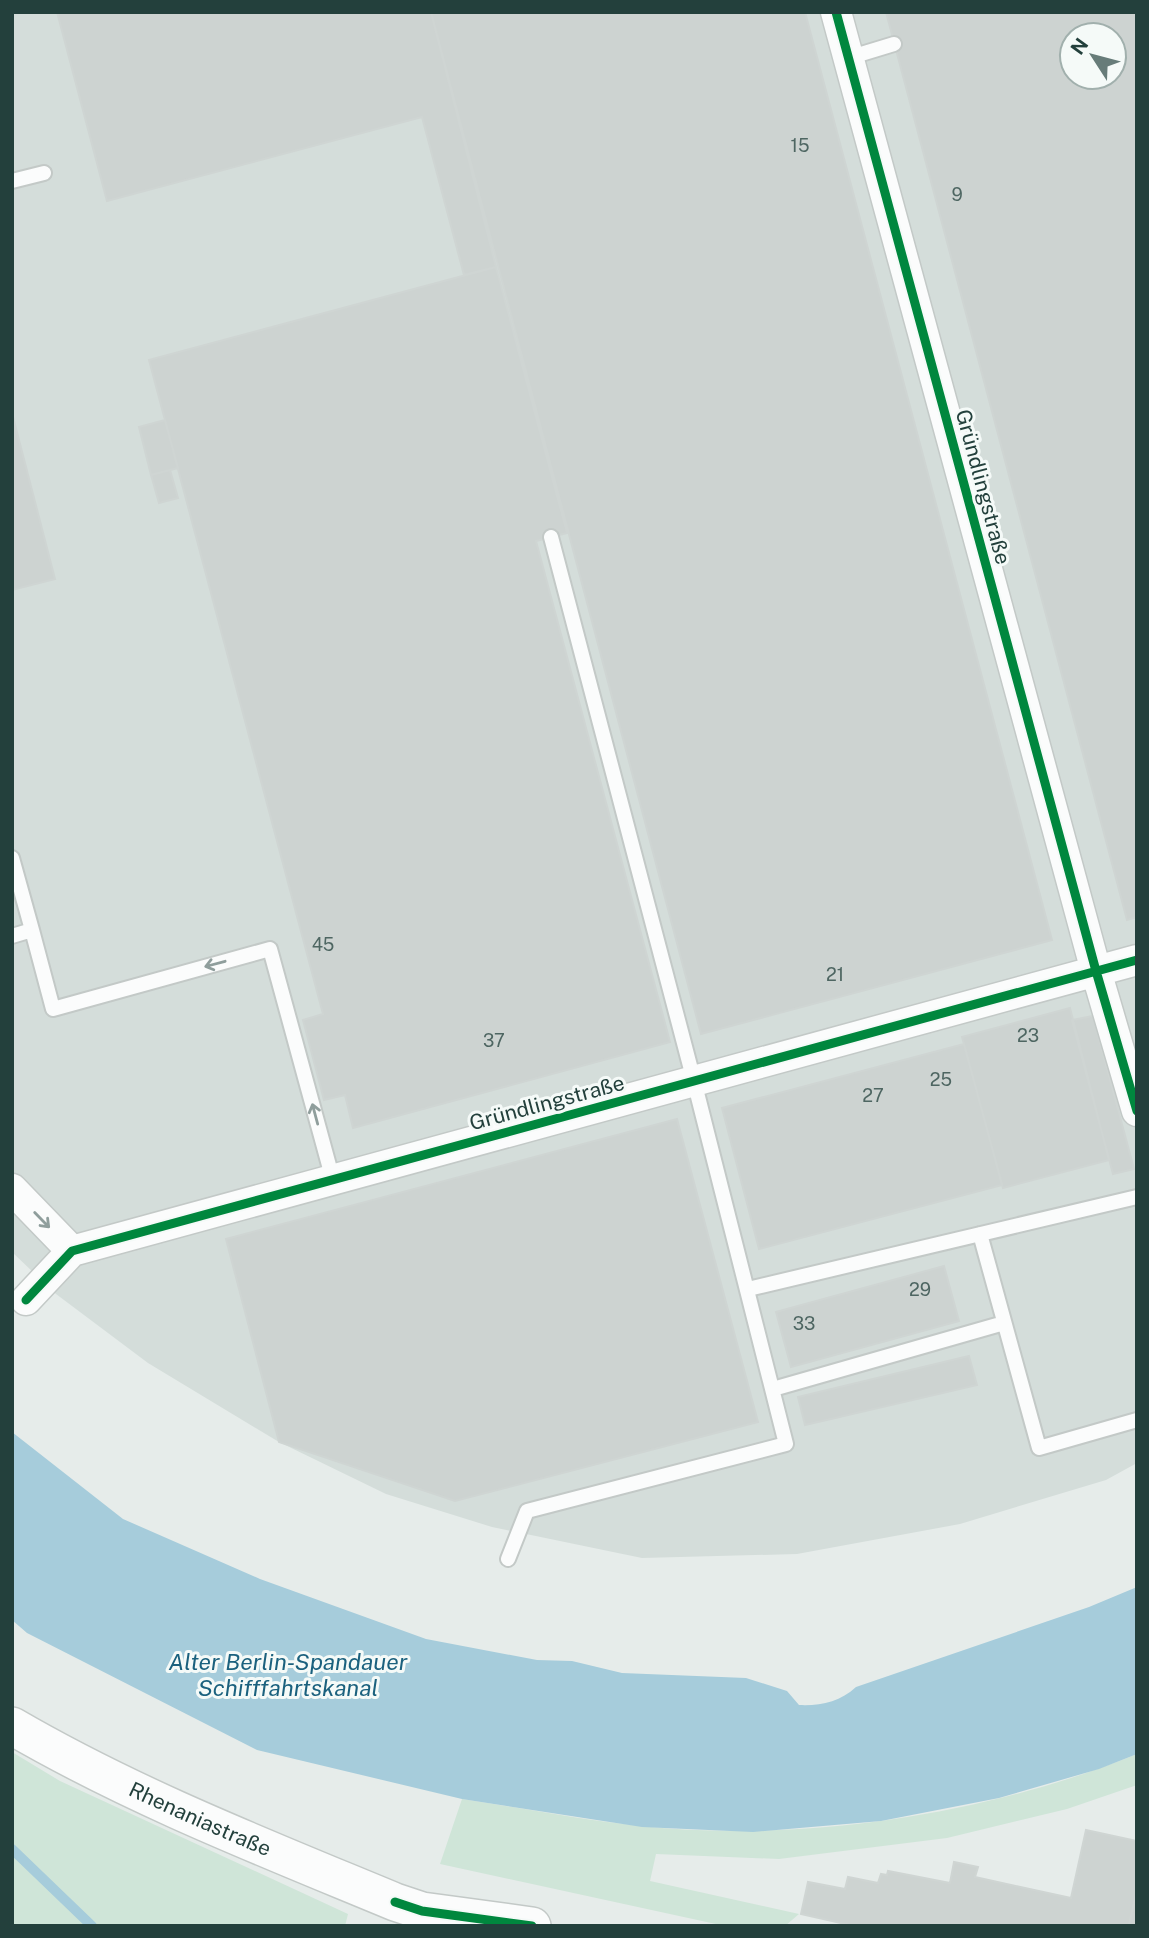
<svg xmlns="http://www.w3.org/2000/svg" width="1149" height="1938" font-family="'Public Sans',sans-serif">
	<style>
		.built { fill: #d4ddda; fill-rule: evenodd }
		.green { fill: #cfe5d8 }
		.water { fill: #a6ccdb }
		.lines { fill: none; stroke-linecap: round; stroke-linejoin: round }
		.stream { stroke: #a6ccdb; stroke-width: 10 }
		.building { fill: #cdd3d1; stroke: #cfd5d3; stroke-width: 2; fill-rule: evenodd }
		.service-casing { stroke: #c3c9c7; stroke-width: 18 }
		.minor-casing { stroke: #c3c9c7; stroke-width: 33 }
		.tertiary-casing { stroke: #c3c9c7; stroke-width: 40 }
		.service { stroke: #fbfcfc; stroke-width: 14 }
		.minor { stroke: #fbfcfc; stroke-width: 30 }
		.tertiary { stroke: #fbfcfc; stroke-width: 37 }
		.cycleway-casing { stroke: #f5faf8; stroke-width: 13 }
		.cycleway { stroke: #00873e; stroke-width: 9 }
		.oneway { stroke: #8f9e9c }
		.labels { text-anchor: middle; stroke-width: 6; stroke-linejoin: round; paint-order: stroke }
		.number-label { font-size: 18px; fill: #4e6662 }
		.street-label { font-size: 21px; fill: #23403c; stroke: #f5faf8 }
		.water-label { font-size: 23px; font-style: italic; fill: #1b617e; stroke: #f5faf8 }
	</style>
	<rect width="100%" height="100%" fill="#e6ecea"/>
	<!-- built -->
	<path class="built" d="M 12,12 L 1137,12 L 1137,1463 L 1106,1480 L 960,1524 L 797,1554 L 642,1558 L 492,1527 L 386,1494 L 279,1442 L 148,1363 L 56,1294 L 12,1252 ZM 1072,35 L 1114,35 L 1114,77 L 1072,77 Z"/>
	<!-- green -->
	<path class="green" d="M 12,1752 L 60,1781 L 348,1914 L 345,1926 L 12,1926 Z
		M 1137,1754 L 1137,1785 L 1067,1809 L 947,1838 L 779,1859 L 656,1854 L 650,1881 L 799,1914 L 785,1926 L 725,1926 L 440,1864 L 462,1799 C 522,1808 581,1820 641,1826 C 802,1843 987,1815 1137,1754 Z"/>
	<!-- water -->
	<path class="water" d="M 12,1432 L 123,1519 L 260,1579 L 426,1639 L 537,1660 L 572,1661 L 622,1673 L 746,1678 L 787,1691 L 799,1705 C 820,1706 840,1702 856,1687 L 1089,1607 L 1137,1587 L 1137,1754 L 1099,1769 L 999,1798 L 881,1821 L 753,1832 L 642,1827 L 462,1799 L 257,1750 L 27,1633 L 12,1620 Z"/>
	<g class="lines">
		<!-- stream -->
		<path class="stream" d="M 12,1849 L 92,1926"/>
	</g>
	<!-- building -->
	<path class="building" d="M 57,12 L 431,12 L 496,267 L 464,275 L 422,117 L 107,201 Z
		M 431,12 L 805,12 L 1052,940 L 701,1034 Z
		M 886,12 L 1137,12 L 1137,917 L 1127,920 ZM 1072,35 L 1114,35 L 1114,77 L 1072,77 Z
		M 496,267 L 567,533 L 536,541 L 670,1042 L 353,1128 L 345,1095 L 324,1100 L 303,1020 L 323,1014 L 149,360 Z
		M 12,413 L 55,579 L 12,590 Z
		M 165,420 L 178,468 L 151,475 L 139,427 Z
		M 170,470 L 178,498 L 159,503 L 151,475 Z
		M 1070,1008 L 1109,1160 L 1003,1188 L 962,1037 Z
		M 1093,1016 L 1134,1169 L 1113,1174 L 1072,1020 Z
		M 964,1044 L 1002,1185 L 759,1249 L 722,1108 Z
		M 677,1119 L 758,1422 L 455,1501 L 279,1442 L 226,1239 Z
		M 944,1266 L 959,1321 L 791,1367 L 776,1312 Z
		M 969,1356 L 977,1385 L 805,1425 L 798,1397 Z
		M 1086,1830 L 1137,1841 L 1137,1890 L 1129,1926 L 854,1926 L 801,1914 L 808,1882 L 845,1889 L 848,1877 L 878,1883 L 881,1874 L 887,1875 L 888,1871 L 950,1883 L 954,1862 L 978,1867 L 975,1877 L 1071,1898 Z
		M 1137,1890 L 1137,1926 L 1129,1926 L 1129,1924 Z"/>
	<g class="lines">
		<!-- service casing -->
		<g class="service-casing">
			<path id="service" d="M 848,58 L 894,44
				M 12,181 L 44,173
				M 12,858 L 32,930 L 12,936
				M 32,930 L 53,1009 L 270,949 L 333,1180
				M 980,1234 L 1039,1448 L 1137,1420
				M 748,1289 L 1137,1197
				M 773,1389 L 1004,1323
				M 508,1559 L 527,1511 L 786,1444 L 694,1081 L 551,537"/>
		</g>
		<!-- minor casing -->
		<g class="minor-casing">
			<path id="minor" d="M 836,12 L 1096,971 L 1137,1111
				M 12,1189 L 72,1251
				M 26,1300 L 72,1251 L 1137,960"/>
		</g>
		<!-- tertiary casing -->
		<g class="tertiary-casing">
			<g id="tertiary">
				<path id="s1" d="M 12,1726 C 134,1797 265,1848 395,1902 L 422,1911 L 532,1926"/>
			</g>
		</g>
		<!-- service -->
		<use href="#service" class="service"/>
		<!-- minor -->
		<use href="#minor" class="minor"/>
		<!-- tertiary -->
		<use href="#tertiary" class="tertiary"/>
		<!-- cycleway casing -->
		<g class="cycleway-casing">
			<path id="cycleway" d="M 836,12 L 1096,971 L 1137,1111
				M 26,1300 L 72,1251 L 1137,960
				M 395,1902 L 422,1911 L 532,1926"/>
		</g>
		<!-- cycleway -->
		<use href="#cycleway" class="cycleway"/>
	</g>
	<!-- one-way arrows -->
	<defs><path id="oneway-shaft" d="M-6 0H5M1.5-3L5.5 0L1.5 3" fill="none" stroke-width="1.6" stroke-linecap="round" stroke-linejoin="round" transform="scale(1.75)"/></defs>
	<g class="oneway">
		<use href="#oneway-shaft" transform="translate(215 964) rotate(165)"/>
		<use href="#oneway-shaft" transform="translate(315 1114) rotate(-105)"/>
		<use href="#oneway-shaft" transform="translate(42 1220) rotate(46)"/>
	</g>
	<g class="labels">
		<!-- number labels -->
		<g class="number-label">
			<text x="800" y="152">15</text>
			<text x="957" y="201">9</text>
			<text x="323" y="951">45</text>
			<text x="835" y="981">21</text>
			<text x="1028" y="1042">23</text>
			<text x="494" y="1047">37</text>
			<text x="941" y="1086">25</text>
			<text x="873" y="1102">27</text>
			<text x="920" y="1296">29</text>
			<text x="804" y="1330">33</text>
		</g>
		<!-- street labels -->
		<g class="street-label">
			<text transform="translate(983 487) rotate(75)" y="7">Gründlingstraße</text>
			<text transform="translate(547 1103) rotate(-15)" y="7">Gründlingstraße</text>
			<text dy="7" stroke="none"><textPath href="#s1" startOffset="210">Rhenaniastraße</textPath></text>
		</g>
		<!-- water labels -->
		<g class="water-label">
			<text x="288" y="1670">Alter Berlin-Spandauer<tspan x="288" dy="26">Schifffahrtskanal</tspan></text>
		</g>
	</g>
	<!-- border -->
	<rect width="1149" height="1938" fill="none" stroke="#23403c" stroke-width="28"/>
	<!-- north arrow -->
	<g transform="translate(1093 56) rotate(306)"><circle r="33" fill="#f5faf8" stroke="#a1b0ad" stroke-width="2"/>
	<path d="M0-5L12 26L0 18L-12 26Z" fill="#677c79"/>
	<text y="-10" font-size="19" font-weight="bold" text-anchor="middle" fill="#23403c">N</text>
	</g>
</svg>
